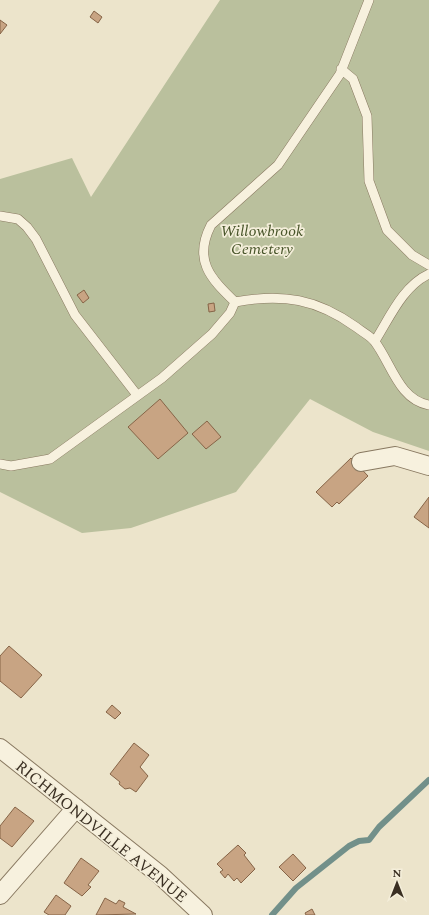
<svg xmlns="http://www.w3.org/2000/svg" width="429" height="915" font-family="Spectral,serif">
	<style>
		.cemetery { fill: #bac09d }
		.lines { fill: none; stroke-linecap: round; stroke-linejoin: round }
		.stream { stroke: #72908a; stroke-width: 6 }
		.building { fill: #c8a483; stroke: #866447 }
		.lane-casing { stroke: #887860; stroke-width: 10 }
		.street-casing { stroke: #887860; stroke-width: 20 }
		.lane { stroke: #f7f1de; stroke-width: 9 }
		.street { stroke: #f7f1de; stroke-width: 18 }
		.labels { text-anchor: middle; stroke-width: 3.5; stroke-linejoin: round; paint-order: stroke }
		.park-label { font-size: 16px; font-style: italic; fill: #48552a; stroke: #f4eeda }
		.street-label { font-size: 16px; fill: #3a2f22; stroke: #f4eeda }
	</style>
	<rect width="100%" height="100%" fill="#ece4cb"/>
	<!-- cemetery -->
	<path class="cemetery" d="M 220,0 L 429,0 L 429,451 L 373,432 L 310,399 L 236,492 L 131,528 L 82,533 L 0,492 L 0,179 L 72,158 L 91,197 Z"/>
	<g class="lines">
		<!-- stream -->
		<path class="stream" d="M 272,915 L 296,888 L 349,846 L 359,841 L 369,840 L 379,827 L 429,780"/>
	</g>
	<!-- building -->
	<path class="building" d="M 94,11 L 102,17 L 98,23 L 90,17 Z
		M 0,20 L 7,25 L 0,34 Z
		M 84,290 L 89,298 L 83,303 L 77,295 Z
		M 214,303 L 215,311 L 209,312 L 208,304 Z
		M 160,399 L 188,433 L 158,459 L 128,427 Z
		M 207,421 L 221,437 L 206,449 L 192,434 Z
		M 351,458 L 368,476 L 339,504 L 337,502 L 332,507 L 316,492 Z
		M 429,497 L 429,528 L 414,517 Z
		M 9,646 L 42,675 L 21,698 L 0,681 L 0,656 Z
		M 112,705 L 121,713 L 115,719 L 106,712 Z
		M 134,743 L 149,755 L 140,767 L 148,776 L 136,792 L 130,788 L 125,789 L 119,784 L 120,782 L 110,774 Z
		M 15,807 L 34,821 L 12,847 L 0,838 L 0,826 Z
		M 238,845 L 246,853 L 244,855 L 255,869 L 241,883 L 237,878 L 234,881 L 228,874 L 225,878 L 220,872 L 223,870 L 217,864 Z
		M 293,854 L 306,868 L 293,881 L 279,867 Z
		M 81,858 L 99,871 L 88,885 L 91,887 L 82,896 L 64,883 Z
		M 56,895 L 71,906 L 65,915 L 49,915 L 44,912 Z
		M 105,898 L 116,904 L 119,900 L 125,903 L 123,907 L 136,914 L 96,915 Z
		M 312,909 L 315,915 L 306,915 L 305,913 Z"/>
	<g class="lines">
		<!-- lane casing -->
		<g class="lane-casing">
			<path id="lane" d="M 369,0 L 340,74 L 278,165 L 211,225 C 193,260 210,278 235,302 C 283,293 317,299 356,327 C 362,332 371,336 375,342 C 391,363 399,400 429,405
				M 341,69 L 353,79 L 367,116 L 369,181 L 387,230 L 412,255 L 429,265
				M 0,216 L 18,219 L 27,227 L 36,239 L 75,315 L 137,395
				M 375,341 C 390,317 403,286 429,274
				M 0,464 L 11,466 L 50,459 L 162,378 L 212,334 L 230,313 L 235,302"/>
		</g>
		<!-- street casing -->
		<g class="street-casing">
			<path id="street" d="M 361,462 L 395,456 L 429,466
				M 0,748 L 160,875 L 203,915
				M 0,895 L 76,808"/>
		</g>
		<!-- lane -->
		<use href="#lane" class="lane"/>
		<!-- street -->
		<use href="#street" class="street"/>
	</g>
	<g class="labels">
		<!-- park labels -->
		<g class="park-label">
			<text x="262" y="236">Willowbrook<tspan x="262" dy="18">Cemetery</tspan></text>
		</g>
		<!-- street labels -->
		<g class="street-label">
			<text transform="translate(102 831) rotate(39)" y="6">RICHMONDVILLE AVENUE</text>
		</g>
	</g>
	<!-- north arrow -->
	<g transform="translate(397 883)" stroke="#f4eeda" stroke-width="3" paint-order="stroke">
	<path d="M0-3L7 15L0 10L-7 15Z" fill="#3a2f22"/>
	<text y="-6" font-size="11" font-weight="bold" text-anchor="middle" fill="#3a2f22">N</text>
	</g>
</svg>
